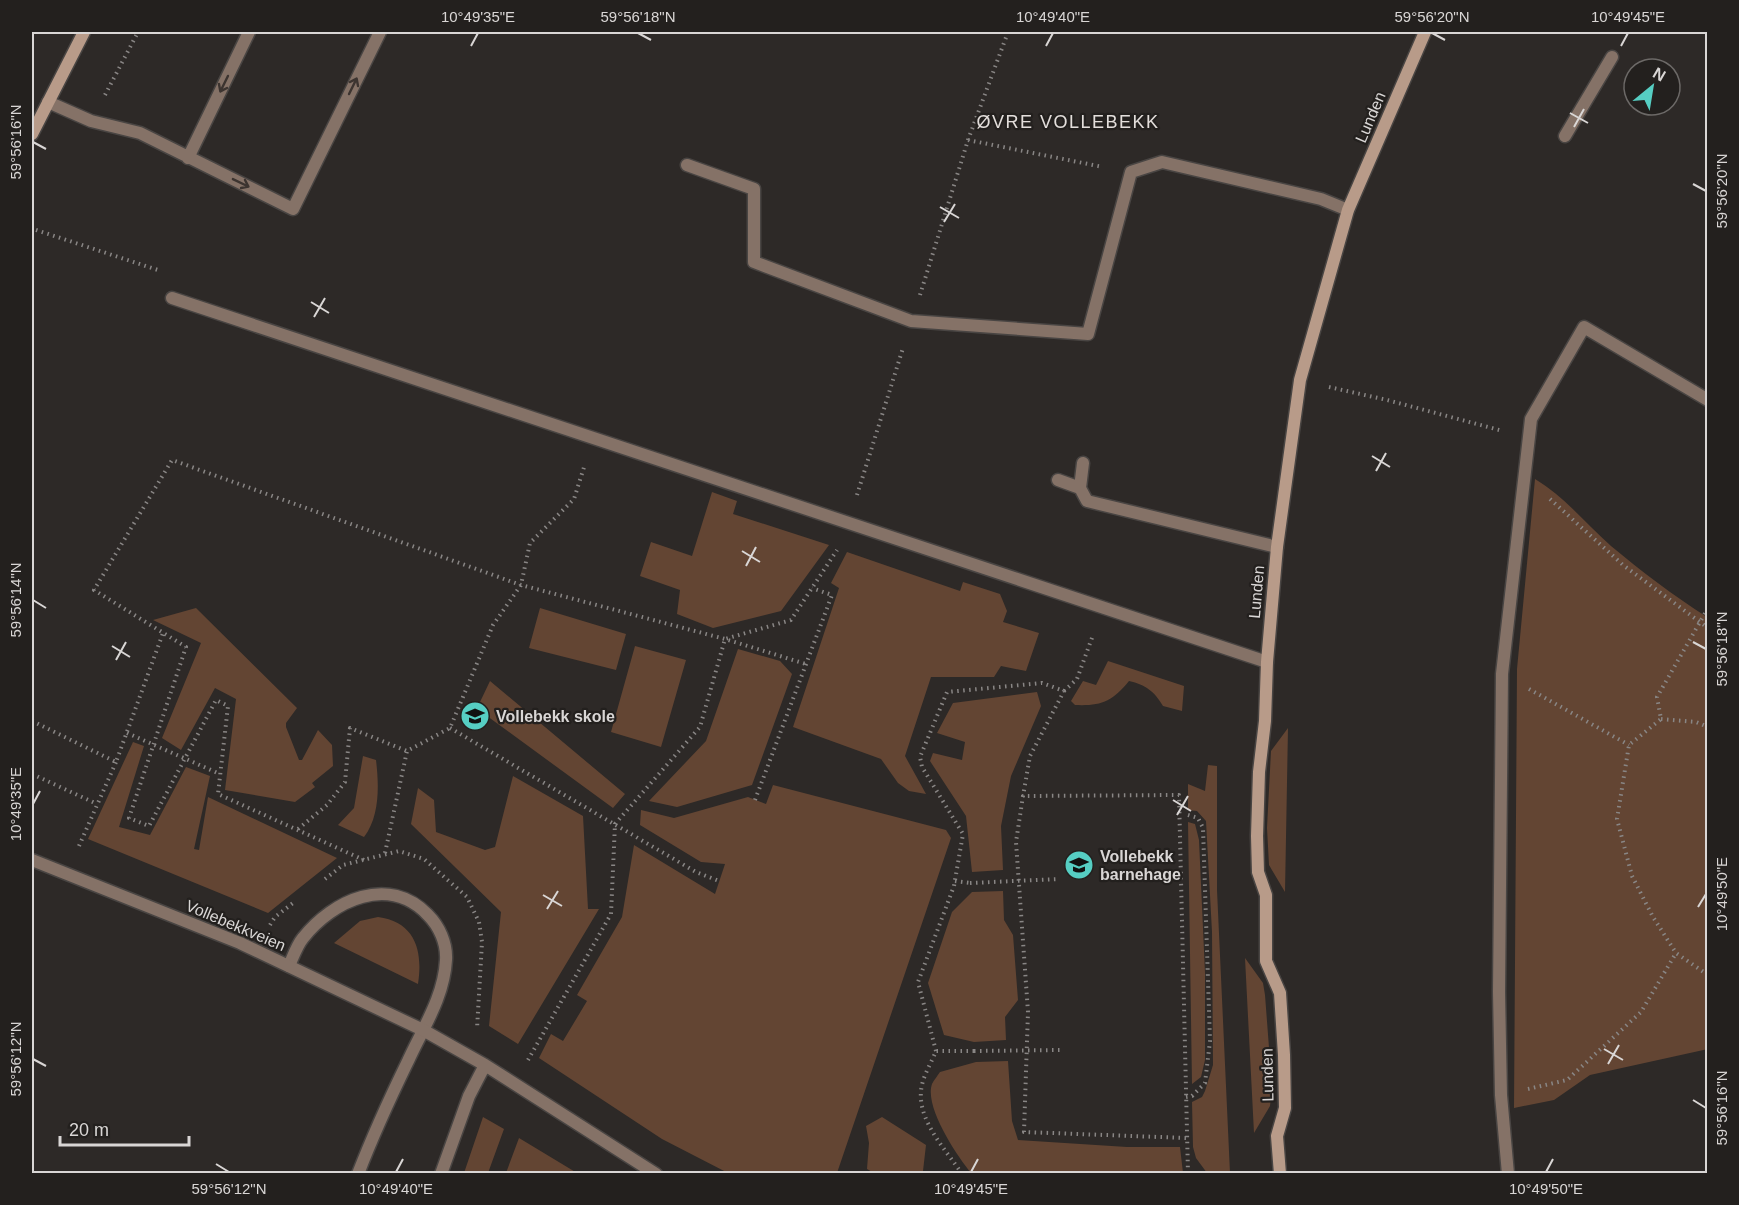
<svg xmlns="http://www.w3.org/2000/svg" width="1739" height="1205" font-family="Helvetica,sans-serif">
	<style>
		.green { fill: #634533 }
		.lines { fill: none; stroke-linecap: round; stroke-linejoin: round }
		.lane-casing { stroke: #494543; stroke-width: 15 }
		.street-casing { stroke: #494543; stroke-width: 15 }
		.secondary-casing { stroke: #494543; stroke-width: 15 }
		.path { stroke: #898685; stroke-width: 4; stroke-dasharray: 1.5 4.5; stroke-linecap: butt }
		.lane { stroke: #857267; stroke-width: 12 }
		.street { stroke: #857267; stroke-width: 12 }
		.secondary { stroke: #b89b89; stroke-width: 12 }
		.path-bridge { stroke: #898685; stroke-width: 4; stroke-dasharray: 1.5 4.5; stroke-linecap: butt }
		.oneway { stroke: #3c3430 }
		.ticks { fill: none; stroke: #d9d6d5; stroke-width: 2 }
		.labels { text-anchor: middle; stroke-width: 4.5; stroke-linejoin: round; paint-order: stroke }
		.street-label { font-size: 16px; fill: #d9d6d5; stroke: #23201e }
		.poi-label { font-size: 16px; font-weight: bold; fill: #d9d6d5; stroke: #23201e; text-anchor: start }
		.neighbourhood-label { font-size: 18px; letter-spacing: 1.5px; fill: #e3dedb; stroke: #23201e }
		.neatline { fill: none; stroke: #d9d6d5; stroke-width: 2 }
		.ticks-label { font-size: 15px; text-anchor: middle; fill: #d9d6d5 }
	</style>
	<rect width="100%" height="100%" fill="#2d2927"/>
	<!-- green -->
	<path class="green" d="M 1535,479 C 1565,497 1585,523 1611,546 C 1641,571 1674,596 1707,617 L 1708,1049 L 1590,1075 L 1554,1100 L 1514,1108 L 1517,669 Z
		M 712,492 L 737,501 L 733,514 L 829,545 L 781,611 L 713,628 L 677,614 L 680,590 L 640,576 L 651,542 L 692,556 Z
		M 847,552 L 960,591 L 963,582 L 1000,594 L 1007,611 L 1003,622 L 1039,633 L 1026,671 L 1001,666 L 994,677 L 931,677 L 905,756 L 926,794 L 909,791 L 898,783 L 881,759 L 793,727 L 839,588 L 831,583 Z
		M 196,608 L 297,708 L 286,723 L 286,727 L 299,760 L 302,760 L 318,730 L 332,745 L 333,766 L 312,783 L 315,787 L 295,802 L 225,790 L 236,699 L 215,688 L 181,750 L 162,738 L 201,643 L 153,620 Z
		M 540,608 L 626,634 L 616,670 L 529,648 Z
		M 635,646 L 686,660 L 661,747 L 611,732 Z
		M 738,649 L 780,661 L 792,674 L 752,785 L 677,807 L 649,801 L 706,741 Z
		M 1108,661 L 1184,686 L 1182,711 L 1163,706 C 1154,691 1146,685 1129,681 C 1112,702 1101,706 1075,705 L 1071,701 L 1083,681 L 1096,685 Z
		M 490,681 L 625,794 L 613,808 L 487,716 L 480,702 Z
		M 1037,692 L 1041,706 L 1011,776 L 1001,826 L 1003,870 L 972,872 L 966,816 L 930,761 L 933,753 L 962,760 L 965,742 L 937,733 L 953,703 Z
		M 1288,728 L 1285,892 L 1269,865 L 1267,828 L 1271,751 Z
		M 133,742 L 144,746 L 119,827 L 150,835 L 186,767 L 210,776 L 194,849 L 199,850 L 208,797 L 337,858 L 268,913 L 88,839 Z
		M 363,756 L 376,760 C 379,785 380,816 364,837 L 338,825 L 354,808 Z
		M 1208,765 L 1217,766 L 1217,890 L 1230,1173 L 1207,1173 L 1196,1158 L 1193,1147 L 1192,1102 L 1202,1097 L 1205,1091 L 1213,1065 L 1212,932 L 1206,821 L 1197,811 L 1188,810 L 1188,784 L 1205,791 Z
		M 513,776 L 583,816 L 588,909 L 599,909 L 518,1044 L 489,1026 L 501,912 L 411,824 L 418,788 L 434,800 L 436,832 L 485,850 L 495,847 Z
		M 773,785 L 946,830 L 951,838 L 837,1173 L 728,1173 L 662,1139 L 539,1058 L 551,1034 L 563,1041 L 587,1001 L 577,995 L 622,917 L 634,845 L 715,894 L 725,864 L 701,862 L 640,825 L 641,810 L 674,818 L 748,797 L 766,804 Z
		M 1188,822 L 1195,824 L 1199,840 L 1205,973 L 1205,1060 L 1201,1077 L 1192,1084 Z
		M 1003,891 L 1004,920 L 1013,935 L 1018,1000 L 1005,1017 L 1006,1040 L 974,1042 L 944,1035 L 928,983 L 952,912 L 972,892 Z
		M 378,917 C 416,922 423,952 418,984 L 334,943 L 360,921 Z
		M 1245,958 L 1263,983 L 1265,995 L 1272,1087 L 1270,1106 L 1254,1133 Z
		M 1008,1061 L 1012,1121 L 1018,1140 L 1127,1147 L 1180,1147 L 1183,1173 L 971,1173 C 957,1156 924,1107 932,1084 C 934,1080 938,1075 940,1072 L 976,1062 Z
		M 483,1117 L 504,1129 L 488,1173 L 464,1173 Z
		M 882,1117 L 926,1145 L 923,1171 L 919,1173 L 874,1173 L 867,1169 L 869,1143 L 866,1126 Z
		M 519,1138 L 577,1173 L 506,1173 Z"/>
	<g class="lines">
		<!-- lane casing -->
		<g class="lane-casing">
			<path id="lane" d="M 48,102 L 91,121 L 140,133 L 293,209 L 380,32
				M 1565,136 L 1612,57
				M 188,158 L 249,32
				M 687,165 L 754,189 L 754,262 L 911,321 L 1088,334 L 1131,172 L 1162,162 L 1321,199 L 1348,210
				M 172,298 L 1267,662
				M 1083,463 L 1080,488 L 1087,501 L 1277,547
				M 1058,480 L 1080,488
				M 289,966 C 293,957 297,945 303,938 C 333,900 389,874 428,915 C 439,926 447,943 446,960 C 444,997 423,1028 408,1061 C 390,1098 373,1135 358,1174
				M 1508,1174 L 1501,1095 L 1499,992 L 1502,674 L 1531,419 L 1584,327 L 1708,400"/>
		</g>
		<!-- street casing -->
		<g class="street-casing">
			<path id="street" d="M 32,860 L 240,943 L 423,1030 L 485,1065 L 656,1174
				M 441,1174 L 469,1096 L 485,1065"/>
		</g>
		<!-- secondary casing -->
		<g class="secondary-casing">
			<path id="secondary" d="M 32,134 L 84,32
				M 1280,1174 L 1277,1136 L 1285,1108 L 1284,1055 L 1280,993 L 1266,961 L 1266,895 L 1258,872 L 1257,836 L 1259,772 L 1265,721 L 1267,662 L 1277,547 L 1300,380 L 1348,210 L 1425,32"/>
		</g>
		<!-- path -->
		<path class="path" d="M 105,95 L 138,32
			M 968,140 L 1103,167
			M 36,230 L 161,271
			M 920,295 L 968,140 L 1008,32
			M 1329,387 L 1387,400 L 1503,431
			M 857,495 L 903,348
			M 1550,499 L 1623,565 L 1708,628
			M 1708,608 L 1657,697 L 1661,719 L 1629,745 L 1617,819 L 1632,876 L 1653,917 L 1676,953 L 1708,975
			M 1529,689 L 1629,745
			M 1064,691 L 1077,679 L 1093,635
			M 1661,719 L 1696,722 L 1708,727
			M 32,721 L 116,762 L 163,633
			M 450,728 L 696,872 L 719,881
			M 127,733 L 220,774
			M 32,774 L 97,804
			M 755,800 L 832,595 L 812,588
			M 298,829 L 327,805 L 345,782 L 350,728 L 407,751
			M 79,846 L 116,762
			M 385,853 L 407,751 L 450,728 L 493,625 L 521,585 L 530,543 L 574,499 L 585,464
			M 364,860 L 218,794 L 228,706 L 216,700 L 149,826 L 129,818 L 186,647 L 94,590 L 172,460 L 521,585 L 725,639 L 806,664
			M 325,879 L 343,865 L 399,851 L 424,859 L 467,897 L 479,922 L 482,942 L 477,1029
			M 955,881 L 970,883
			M 270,925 L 275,917 L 293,903
			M 936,1051 L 918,982 L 954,886 L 963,834 L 922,767 L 920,757 L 947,692 L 1042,683 L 1064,691 L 1030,756 L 1023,796
			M 528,1060 L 611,914 L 615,824 L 700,727 L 725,639 L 791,620 L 837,550
			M 1528,1089 L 1567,1080 L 1641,1012 L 1676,953
			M 1186,1097 L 1192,1096 L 1205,1083 L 1210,1041 L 1203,828 L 1198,818 L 1188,815
			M 1186,1138 L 1024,1132 L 1028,1012 L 1016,842 L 1023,796 L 1179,795 L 1188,1174
			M 962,1174 C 945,1148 912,1116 923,1081 C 926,1071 932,1061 936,1051 L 974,1051"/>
		<!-- lane -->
		<use href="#lane" class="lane"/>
		<!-- street -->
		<use href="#street" class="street"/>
		<!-- secondary -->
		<use href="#secondary" class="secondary"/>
		<!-- path-bridge -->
		<path class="path-bridge" d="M 970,883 L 1059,879
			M 974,1051 L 1061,1050"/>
	</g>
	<!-- one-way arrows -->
	<defs><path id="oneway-shaft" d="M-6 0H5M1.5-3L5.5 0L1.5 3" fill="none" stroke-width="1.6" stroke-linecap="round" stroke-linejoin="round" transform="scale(1.5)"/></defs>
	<g class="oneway">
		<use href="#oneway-shaft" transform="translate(224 84) rotate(116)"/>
		<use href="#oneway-shaft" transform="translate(353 86) rotate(-64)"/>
		<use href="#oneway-shaft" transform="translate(241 183) rotate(26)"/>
	</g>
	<!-- ticks -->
	<path class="ticks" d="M 638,33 L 651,40M 1432,33 L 1445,40M 471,46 L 478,33M 1046,46 L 1053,33M 1621,46 L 1628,33M 1570,113 L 1588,123M 1574,127 L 1584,109M 33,142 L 46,149M 1693,184 L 1706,191M 940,207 L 959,218M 944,222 L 955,204M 311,302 L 329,313M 314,317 L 325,298M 1372,456 L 1390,467M 1376,471 L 1386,453M 742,551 L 760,562M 746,566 L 756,547M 33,600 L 46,608M 1693,642 L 1706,649M 112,646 L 130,657M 116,660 L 126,642M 1173,800 L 1191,811M 33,804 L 40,791M 1177,815 L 1188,796M 543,895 L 562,906M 1698,907 L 1706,894M 547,909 L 558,891M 1604,1049 L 1623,1060M 33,1059 L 46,1066M 1608,1064 L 1619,1045M 1693,1100 L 1706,1108M 216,1164 L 229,1172M 396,1172 L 403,1159M 971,1172 L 978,1159M 1546,1172 L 1553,1159"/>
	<!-- icons -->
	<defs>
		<g id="school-disc" transform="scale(1.5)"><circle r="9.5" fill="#56cec3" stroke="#23201e"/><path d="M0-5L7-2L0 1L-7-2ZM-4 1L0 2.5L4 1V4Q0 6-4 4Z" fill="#111"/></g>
	</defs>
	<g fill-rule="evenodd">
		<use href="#school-disc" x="475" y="716"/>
		<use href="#school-disc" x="1079" y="865"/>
	</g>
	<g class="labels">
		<!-- street labels -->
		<g class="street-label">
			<text transform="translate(1370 117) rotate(-67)" y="6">Lunden</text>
			<text transform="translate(1256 592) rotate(-85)" y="6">Lunden</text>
			<text transform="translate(236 925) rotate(23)" y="6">Vollebekkveien</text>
			<text transform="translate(1267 1075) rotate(-91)" y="6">Lunden</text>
		</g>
		<!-- poi labels -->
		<g class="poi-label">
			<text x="496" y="722">Vollebekk skole</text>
			<text x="1100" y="862">Vollebekk<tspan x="1100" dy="18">barnehage</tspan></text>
		</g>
		<!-- neighbourhood labels -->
		<g class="neighbourhood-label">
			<text x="1068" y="128">ØVRE VOLLEBEKK</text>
		</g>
	</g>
	<!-- border -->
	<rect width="1739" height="1205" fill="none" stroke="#23201e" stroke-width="66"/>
	<!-- north arrow -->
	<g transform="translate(1652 87) rotate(30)"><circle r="28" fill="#23201e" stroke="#6c6967" stroke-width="1.5"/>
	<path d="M0-4.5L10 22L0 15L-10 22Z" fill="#56cec3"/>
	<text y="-9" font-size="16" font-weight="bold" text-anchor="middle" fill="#d9d6d5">N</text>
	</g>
	<!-- scale -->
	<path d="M60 1136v9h129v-9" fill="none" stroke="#d9d6d5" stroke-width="3"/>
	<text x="69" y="1136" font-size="18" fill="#d9d6d5" stroke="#23201e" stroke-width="4.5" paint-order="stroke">20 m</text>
	<rect x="33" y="33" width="1673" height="1139" class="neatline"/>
	<g class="ticks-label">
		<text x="478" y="22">10°49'35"E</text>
		<text x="638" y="22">59°56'18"N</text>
		<text x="1053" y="22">10°49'40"E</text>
		<text x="1432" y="22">59°56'20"N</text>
		<text x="1628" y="22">10°49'45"E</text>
		<text transform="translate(16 142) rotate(-90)" y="5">59°56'16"N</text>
		<text transform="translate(1722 191) rotate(-90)" y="5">59°56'20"N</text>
		<text transform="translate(16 600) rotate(-90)" y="5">59°56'14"N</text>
		<text transform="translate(1722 649) rotate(-90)" y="5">59°56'18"N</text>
		<text transform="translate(16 804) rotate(-90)" y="5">10°49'35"E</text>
		<text transform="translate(1722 894) rotate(-90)" y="5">10°49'50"E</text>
		<text transform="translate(16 1059) rotate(-90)" y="5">59°56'12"N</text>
		<text transform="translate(1722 1108) rotate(-90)" y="5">59°56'16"N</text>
		<text x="229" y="1194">59°56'12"N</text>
		<text x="396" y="1194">10°49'40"E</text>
		<text x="971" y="1194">10°49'45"E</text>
		<text x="1546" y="1194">10°49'50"E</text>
	</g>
</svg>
